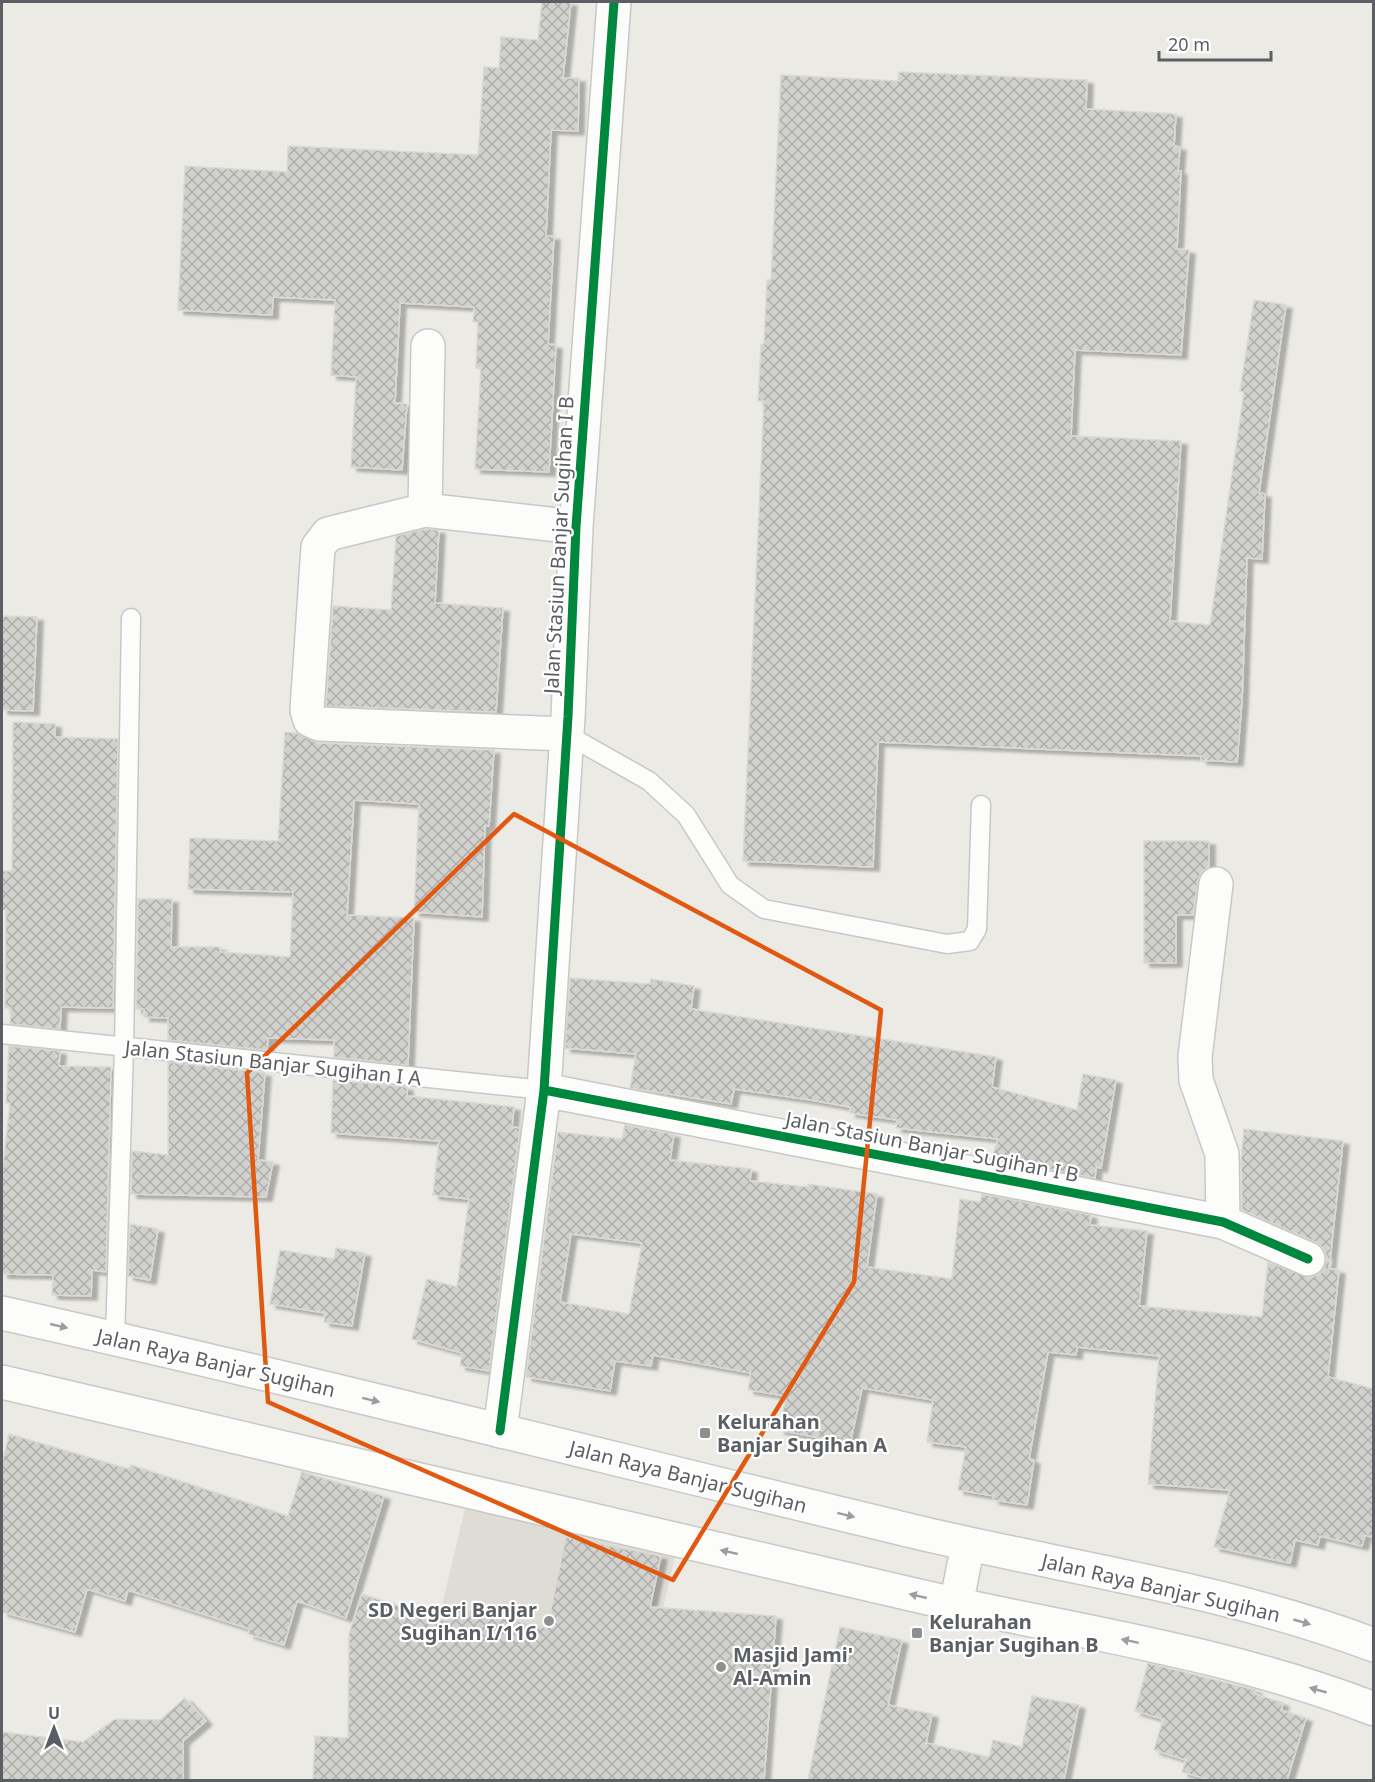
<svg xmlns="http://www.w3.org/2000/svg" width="1375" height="1782" font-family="'Noto Sans',sans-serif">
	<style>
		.education { fill: #dedcd5 }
		.building { fill: url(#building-cross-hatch); stroke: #dad9d4; stroke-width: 1.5; fill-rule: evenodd; filter: url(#shadow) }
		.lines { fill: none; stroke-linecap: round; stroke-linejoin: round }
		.lane-casing { stroke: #c8c8c8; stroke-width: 21 }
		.street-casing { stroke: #c8c8c8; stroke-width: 36 }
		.secondary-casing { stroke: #c8c8c7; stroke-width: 36 }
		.lane { stroke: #fcfcfb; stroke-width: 18 }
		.street { stroke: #fcfcfb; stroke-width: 33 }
		.secondary { stroke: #fcfcfb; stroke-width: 33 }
		.cycleway-casing { stroke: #fff; stroke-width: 13 }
		.cycleway { stroke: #00873e; stroke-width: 9 }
		.oneway { fill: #9b9ea0 }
		.marked { fill: none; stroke: #e15910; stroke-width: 4.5; stroke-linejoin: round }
		.poi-dot { fill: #8d9090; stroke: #fff; stroke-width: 2 }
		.labels { text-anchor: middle; stroke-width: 4.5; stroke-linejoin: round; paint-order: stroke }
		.street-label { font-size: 20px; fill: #5b5f63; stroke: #fff }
		.poi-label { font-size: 20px; font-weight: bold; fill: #5b5f63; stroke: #fff; text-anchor: start }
	</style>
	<defs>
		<pattern id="building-cross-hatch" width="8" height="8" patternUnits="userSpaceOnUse" patternTransform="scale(1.5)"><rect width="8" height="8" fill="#d1d1ce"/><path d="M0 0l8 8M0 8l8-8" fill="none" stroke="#adadab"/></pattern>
		<filter id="shadow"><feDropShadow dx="6" dy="4" stdDeviation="1.5" flood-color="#0004"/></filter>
	</defs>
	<rect width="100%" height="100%" fill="#ebeae5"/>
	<!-- education -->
	<path class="education" d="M 466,1504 L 676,1552 L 633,1738 L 422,1690 Z"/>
	<!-- building -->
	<path class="building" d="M 542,2 L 571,2 L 563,78 L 579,78 L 578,131 L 551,130 L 546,236 L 554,236 L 548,344 L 556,345 L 549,472 L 475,469 L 481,368 L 476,368 L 478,322 L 473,322 L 474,307 L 400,303 L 395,403 L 407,404 L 402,470 L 351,467 L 356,377 L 331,375 L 335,300 L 273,297 L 272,315 L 178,310 L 185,166 L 287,172 L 288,146 L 478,155 L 484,67 L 499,68 L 501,37 L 538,40 Z
		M 899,72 L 1087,80 L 1086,109 L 1176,114 L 1174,146 L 1180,147 L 1178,171 L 1181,171 L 1177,249 L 1189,250 L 1181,355 L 1075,350 L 1071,436 L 1181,441 L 1170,621 L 1210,625 L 1244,392 L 1240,391 L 1254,300 L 1286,305 L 1259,493 L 1265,494 L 1262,559 L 1247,558 L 1242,701 L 1237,762 L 1201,760 L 1201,756 L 878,742 L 873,867 L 743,861 L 764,401 L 758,401 L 761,344 L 764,344 L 767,280 L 771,280 L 781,75 L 898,81 Z
		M 426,529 L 439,530 L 435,603 L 503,608 L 496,712 L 326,706 L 333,606 L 391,610 L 396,536 Z
		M 2,616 L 37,617 L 33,711 L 2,710 Z
		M 13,722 L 55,724 L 55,737 L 118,739 L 113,1008 L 61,1007 L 60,1029 L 10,1024 L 11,1008 L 5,1008 L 6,910 L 2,910 L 2,871 L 12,871 Z
		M 285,732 L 296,733 L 318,743 L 494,750 L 489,826 L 485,826 L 482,917 L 414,912 L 419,804 L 354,800 L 347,915 L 414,918 L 408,1065 L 334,1057 L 334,1040 L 268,1038 L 267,1050 L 168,1040 L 168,1018 L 144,1017 L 144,1009 L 136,1009 L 138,899 L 172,899 L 171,947 L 220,947 L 220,952 L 290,957 L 293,892 L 188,889 L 190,838 L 278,841 Z
		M 1144,841 L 1209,841 L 1209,867 L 1201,872 L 1198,881 L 1193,915 L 1176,915 L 1176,963 L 1144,963 Z
		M 570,978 L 650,984 L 651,979 L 694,986 L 691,1009 L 996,1057 L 992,1087 L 1077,1110 L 1083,1074 L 1116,1080 L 1101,1168 L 1096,1167 L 1095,1178 L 992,1158 L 998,1139 L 896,1128 L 897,1120 L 850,1113 L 850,1107 L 811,1100 L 734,1089 L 731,1104 L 630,1088 L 636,1054 L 565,1048 Z
		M 9,1046 L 60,1051 L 59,1066 L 111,1067 L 106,1272 L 92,1270 L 91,1296 L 52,1295 L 53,1275 L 2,1274 L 2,1175 L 10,1103 L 6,1103 Z
		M 168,1062 L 265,1073 L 258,1160 L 273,1162 L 266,1197 L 131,1194 L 132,1151 L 168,1155 Z
		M 333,1080 L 407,1087 L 407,1096 L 514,1107 L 512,1127 L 520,1128 L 489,1371 L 460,1366 L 462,1353 L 412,1339 L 427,1279 L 457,1287 L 469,1199 L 433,1195 L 439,1141 L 331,1133 Z
		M 625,1125 L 674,1134 L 670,1160 L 751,1169 L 750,1181 L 808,1187 L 808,1184 L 877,1194 L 867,1267 L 952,1279 L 960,1199 L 980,1202 L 982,1194 L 1091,1215 L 1090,1225 L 1147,1231 L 1139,1306 L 1262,1317 L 1268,1262 L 1310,1278 L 1320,1274 L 1325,1266 L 1327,1257 L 1323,1248 L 1315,1242 L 1242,1210 L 1241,1160 L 1244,1129 L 1343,1141 L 1329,1269 L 1339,1270 L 1328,1377 L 1374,1389 L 1374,1538 L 1365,1535 L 1362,1546 L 1320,1536 L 1318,1545 L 1295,1540 L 1290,1563 L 1214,1547 L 1230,1490 L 1148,1484 L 1159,1356 L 1077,1347 L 1076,1355 L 1048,1352 L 1029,1459 L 1034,1460 L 1027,1505 L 993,1500 L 994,1496 L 958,1490 L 966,1447 L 927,1442 L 933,1400 L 862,1388 L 850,1444 L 779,1430 L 786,1396 L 748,1390 L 751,1373 L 653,1355 L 651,1366 L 615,1361 L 610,1391 L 526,1377 L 558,1132 L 622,1139 ZM 571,1234 L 642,1243 L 629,1314 L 560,1302 Z
		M 130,1224 L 158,1229 L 150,1280 L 128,1276 Z
		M 336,1248 L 365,1253 L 352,1326 L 324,1322 L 325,1313 L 270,1304 L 280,1250 L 334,1259 Z
		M 9,1434 L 129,1469 L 131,1465 L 288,1516 L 302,1472 L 384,1496 L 346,1618 L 297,1601 L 284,1645 L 248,1634 L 250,1629 L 128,1590 L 125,1601 L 87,1589 L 75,1632 L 2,1612 L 2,1464 Z
		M 566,1537 L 661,1556 L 650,1607 L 776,1616 L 764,1780 L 313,1780 L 315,1736 L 348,1738 L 349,1634 L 362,1594 L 446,1621 L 450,1606 L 547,1628 Z
		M 840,1627 L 902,1640 L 888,1705 L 932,1714 L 926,1743 L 989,1757 L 993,1740 L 1022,1747 L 1032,1696 L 1079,1705 L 1064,1780 L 808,1780 Z
		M 1148,1663 L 1256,1690 L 1255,1694 L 1283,1703 L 1281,1710 L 1306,1718 L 1287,1780 L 1210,1780 L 1182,1772 L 1186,1760 L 1154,1750 L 1163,1719 L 1135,1711 Z
		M 185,1698 L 206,1721 L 183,1741 L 183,1780 L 2,1780 L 2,1732 L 83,1742 L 115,1719 L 160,1720 Z"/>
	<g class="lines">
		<!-- lane casing -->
		<g class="lane-casing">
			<path id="lane" d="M 566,734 L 649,781 L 686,815 L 730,885 L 764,909 L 947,944 L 970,941 L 977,929 L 981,805
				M 2,1034 L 544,1090
				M 115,1339 L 124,1049 L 131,618"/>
		</g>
		<!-- street casing -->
		<g class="street-casing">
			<path id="street" d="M 425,510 L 428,346
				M 566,734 L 319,724 L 310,720 L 307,710 L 318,547 L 328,534 L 425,510 L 576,527
				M 1216,884 L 1195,1057 L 1196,1080 L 1222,1154 L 1223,1222
				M 544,1090 L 1223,1222 L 1308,1259
				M 500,1431 L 544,1090 L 568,717 L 576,527 L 614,2"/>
		</g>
		<!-- secondary casing -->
		<g class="secondary-casing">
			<path id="secondary" d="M 2,1313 C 306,1381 609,1458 912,1531 C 1066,1568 1226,1589 1374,1645
				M 2,1382 C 303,1453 605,1523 906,1593 C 1062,1630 1223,1650 1374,1709
				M 956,1605 L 968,1545"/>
		</g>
		<!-- lane -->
		<use href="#lane" class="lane"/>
		<!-- street -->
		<use href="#street" class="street"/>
		<!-- secondary -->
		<use href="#secondary" class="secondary"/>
		<!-- cycleway casing -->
		<g class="cycleway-casing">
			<path id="cycleway" d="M 544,1090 L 1223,1222 L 1308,1259
				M 500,1431 L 544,1090 L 568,717 L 576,527 L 614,2"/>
		</g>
		<!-- cycleway -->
		<use href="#cycleway" class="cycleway"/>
	</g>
	<!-- one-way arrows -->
	<defs><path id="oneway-solid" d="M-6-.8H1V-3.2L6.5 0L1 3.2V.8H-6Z" transform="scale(1.5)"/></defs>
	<g class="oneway">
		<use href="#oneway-solid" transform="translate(59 1326) rotate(13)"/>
		<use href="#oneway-solid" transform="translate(371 1400) rotate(14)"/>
		<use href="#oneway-solid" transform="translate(846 1515) rotate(14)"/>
		<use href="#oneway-solid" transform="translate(729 1552) rotate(-167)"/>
		<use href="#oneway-solid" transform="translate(918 1596) rotate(-167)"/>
		<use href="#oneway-solid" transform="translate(1302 1622) rotate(16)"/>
		<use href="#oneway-solid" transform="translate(1130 1641) rotate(-168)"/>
		<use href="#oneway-solid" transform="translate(1318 1690) rotate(-164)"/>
	</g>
	<!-- marked area -->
	<path class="marked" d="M 514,814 L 881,1010 L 854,1282 L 673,1580 L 268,1402 L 247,1073 Z"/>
	<!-- markers -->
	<g class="poi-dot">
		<rect x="699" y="1427" width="12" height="12" rx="3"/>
		<circle cx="549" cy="1621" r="6"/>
		<rect x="911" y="1627" width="12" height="12" rx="3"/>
		<circle cx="721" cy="1667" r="6"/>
	</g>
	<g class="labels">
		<!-- street labels -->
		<g class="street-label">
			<text transform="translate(559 545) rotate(-87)" y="7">Jalan Stasiun Banjar Sugihan I B</text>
			<text transform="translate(273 1063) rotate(6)" y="7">Jalan Stasiun Banjar Sugihan I A</text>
			<text transform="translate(932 1147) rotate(11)" y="7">Jalan Stasiun Banjar Sugihan I B</text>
			<text transform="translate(216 1363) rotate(13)" y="7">Jalan Raya Banjar Sugihan</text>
			<text transform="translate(688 1477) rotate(14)" y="7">Jalan Raya Banjar Sugihan</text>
			<text transform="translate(1161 1588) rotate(13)" y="7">Jalan Raya Banjar Sugihan</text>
		</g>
		<!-- poi labels -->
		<g class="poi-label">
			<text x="717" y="1429">Kelurahan<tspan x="717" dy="23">Banjar Sugihan A</tspan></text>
			<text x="537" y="1617" text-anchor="end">SD Negeri Banjar<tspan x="537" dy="23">Sugihan I/116</tspan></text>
			<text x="929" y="1629">Kelurahan<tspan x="929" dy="23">Banjar Sugihan B</tspan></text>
			<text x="733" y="1662">Masjid Jami'<tspan x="733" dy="23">Al-Amin</tspan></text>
		</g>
	</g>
	<!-- border -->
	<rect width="1375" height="1782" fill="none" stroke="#5b5f63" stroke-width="6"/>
	<!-- north arrow -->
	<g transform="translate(54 1728)" stroke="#ffffff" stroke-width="4.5" paint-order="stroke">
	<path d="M0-4.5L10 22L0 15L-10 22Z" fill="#5b5f63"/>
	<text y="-9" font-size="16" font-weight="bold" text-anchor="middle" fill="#5b5f63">U</text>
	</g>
	<!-- scale -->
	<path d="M1159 51v9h112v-9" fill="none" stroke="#5b5f63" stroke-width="3"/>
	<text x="1168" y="51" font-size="18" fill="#5b5f63" stroke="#ffffff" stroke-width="4.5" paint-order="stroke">20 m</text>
</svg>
